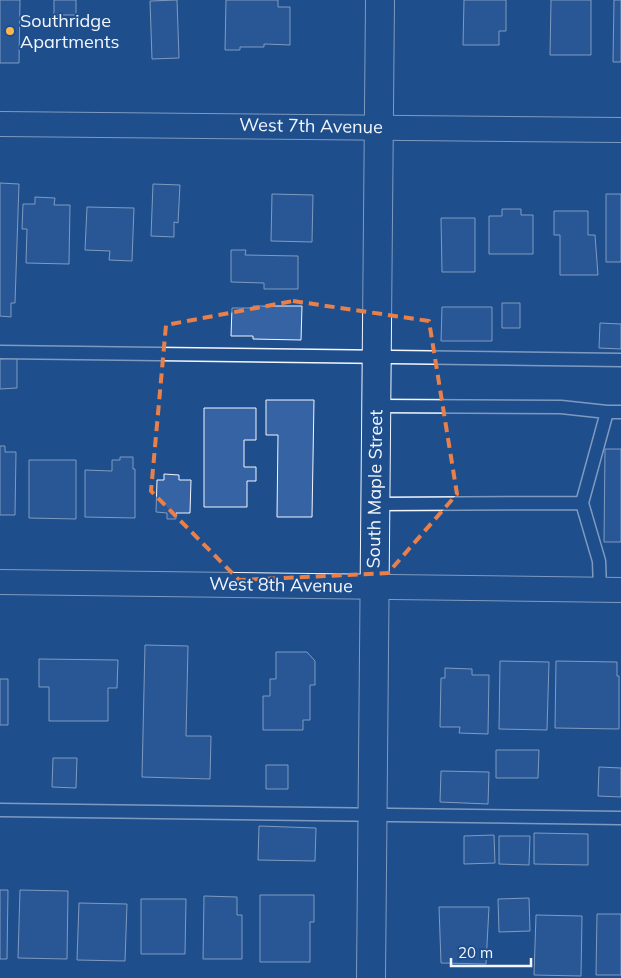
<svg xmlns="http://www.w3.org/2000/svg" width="621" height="978" font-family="Mulish,sans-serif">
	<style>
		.building { fill: #3563a3; stroke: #f2f6ff }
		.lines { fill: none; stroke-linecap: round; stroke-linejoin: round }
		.lane-casing { stroke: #f2f6ff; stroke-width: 15 }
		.street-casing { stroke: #f2f6ff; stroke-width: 26 }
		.secondary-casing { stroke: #f2f6ff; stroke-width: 30 }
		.lane { stroke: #1f4e8c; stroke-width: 12 }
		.street { stroke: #1f4e8c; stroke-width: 24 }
		.secondary { stroke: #1f4e8c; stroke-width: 28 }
		.marked { fill: none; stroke: #ea8049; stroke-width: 4; stroke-dasharray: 10 6; stroke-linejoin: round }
		.poi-dot { fill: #ffb74d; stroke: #1f4e8c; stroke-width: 2 }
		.labels { text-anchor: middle; stroke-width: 4; stroke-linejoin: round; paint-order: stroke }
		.poi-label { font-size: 18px; fill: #f2f6ff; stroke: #1f4e8c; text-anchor: start }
		.street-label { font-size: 18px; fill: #f2f6ff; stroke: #1f4e8c }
	</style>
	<rect width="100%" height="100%" fill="#1f4e8c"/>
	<!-- building -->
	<path class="building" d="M 0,0 L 20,0 L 19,63 L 0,63 Z
		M 54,0 L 76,0 L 76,15 L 54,15 Z
		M 177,0 L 179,58 L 152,59 L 150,1 Z
		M 226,0 L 278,0 L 278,7 L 290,7 L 290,45 L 264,44 L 264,47 L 240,47 L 240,50 L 225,50 Z
		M 464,0 L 506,0 L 506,31 L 499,31 L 499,45 L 463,45 Z
		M 551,0 L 591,0 L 591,55 L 550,55 Z
		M 614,0 L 621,0 L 621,62 L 613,62 Z
		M 0,183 L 19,184 L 15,303 L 11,303 L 11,317 L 0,316 Z
		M 153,184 L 180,185 L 178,223 L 174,222 L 174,237 L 151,236 Z
		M 272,194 L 313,195 L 312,242 L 271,241 Z
		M 606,194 L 621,194 L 621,262 L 606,262 Z
		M 35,197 L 55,198 L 54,205 L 70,205 L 69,264 L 26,263 L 27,229 L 22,229 L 23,204 L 35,204 Z
		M 87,207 L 134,208 L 132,261 L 109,260 L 110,251 L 85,250 Z
		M 502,209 L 521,209 L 521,215 L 533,215 L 533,254 L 489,254 L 489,216 L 502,216 Z
		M 554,211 L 588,211 L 588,235 L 595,235 L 598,275 L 560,275 L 560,235 L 554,235 Z
		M 441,218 L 475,218 L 475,272 L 442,272 Z
		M 231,250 L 246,250 L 245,255 L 298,256 L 298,289 L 264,289 L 264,283 L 231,282 Z
		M 502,303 L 520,303 L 520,328 L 502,328 Z
		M 253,306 L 302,306 L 301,340 L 253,339 L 253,336 L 231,336 L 232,308 L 253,308 Z
		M 442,307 L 492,307 L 492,341 L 441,341 Z
		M 600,323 L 621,324 L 621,349 L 599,348 Z
		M 17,358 L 17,388 L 0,389 L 0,359 Z
		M 266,400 L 314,400 L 312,517 L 277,517 L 278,435 L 266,435 Z
		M 204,408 L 256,408 L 256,440 L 244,440 L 244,467 L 256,467 L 256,481 L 247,481 L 247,507 L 204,507 Z
		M 0,446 L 5,446 L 5,452 L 16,452 L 15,515 L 0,515 Z
		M 605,449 L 621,449 L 621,542 L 604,542 Z
		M 120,457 L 133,457 L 133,469 L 135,469 L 135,518 L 85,517 L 85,470 L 112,471 L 112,460 L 120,460 Z
		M 29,460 L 76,460 L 76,519 L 29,518 Z
		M 164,474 L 179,475 L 179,480 L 191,480 L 190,513 L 176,513 L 176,519 L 167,519 L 167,513 L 156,512 L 157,480 L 164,480 Z
		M 145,645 L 188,646 L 186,736 L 211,736 L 210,779 L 142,777 Z
		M 276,652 L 307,652 L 315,661 L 315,685 L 310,685 L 310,720 L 303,720 L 303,730 L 263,730 L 263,696 L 270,696 L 270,679 L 276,679 Z
		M 39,659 L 118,660 L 117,688 L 108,688 L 108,721 L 49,721 L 49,687 L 39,687 Z
		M 500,661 L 549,662 L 547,730 L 499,729 Z
		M 556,661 L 617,662 L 617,676 L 619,676 L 619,729 L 555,728 Z
		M 445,668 L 472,669 L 472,675 L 489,675 L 488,734 L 459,733 L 460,727 L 440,727 L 441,678 L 445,678 Z
		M 0,679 L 8,679 L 8,725 L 0,725 Z
		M 496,750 L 539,750 L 538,778 L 496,778 Z
		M 53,758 L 77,758 L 76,788 L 52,787 Z
		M 266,765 L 288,765 L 288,789 L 266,789 Z
		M 599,767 L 621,768 L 621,797 L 598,796 Z
		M 441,771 L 489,772 L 488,804 L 440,802 Z
		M 259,826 L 316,828 L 315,861 L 258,860 Z
		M 534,833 L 588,834 L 588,865 L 534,864 Z
		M 494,835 L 495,863 L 464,864 L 464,836 Z
		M 499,836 L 530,836 L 529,865 L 499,864 Z
		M 0,890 L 8,890 L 7,959 L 0,959 Z
		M 20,890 L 68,891 L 67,959 L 18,958 Z
		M 260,895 L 314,895 L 314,922 L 310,922 L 310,962 L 260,962 Z
		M 204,896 L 237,897 L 237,915 L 242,915 L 242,959 L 203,959 Z
		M 529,898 L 530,931 L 499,932 L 498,899 Z
		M 141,899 L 186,899 L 185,954 L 141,954 Z
		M 79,903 L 127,904 L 125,961 L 77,960 Z
		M 439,907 L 489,907 L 486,964 L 441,963 Z
		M 597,914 L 621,914 L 621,975 L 596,975 Z
		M 536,915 L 582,916 L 581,976 L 534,975 Z"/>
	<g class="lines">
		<!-- lane casing -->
		<g class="lane-casing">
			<path id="lane" d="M 0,352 L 621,360
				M 376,406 L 561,407 L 607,412
				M 582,503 L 599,561 L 600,589
				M 375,504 L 582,503 L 607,412 L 621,412
				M 0,810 L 621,818"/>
		</g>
		<!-- street casing -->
		<g class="street-casing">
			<path id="street" d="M 0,124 L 621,130
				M 0,582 L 621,590"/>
		</g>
		<!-- secondary casing -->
		<g class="secondary-casing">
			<path id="secondary" d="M 371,978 L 380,0"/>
		</g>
		<!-- lane -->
		<use href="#lane" class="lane"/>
		<!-- street -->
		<use href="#street" class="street"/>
		<!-- secondary -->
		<use href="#secondary" class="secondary"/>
	</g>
	<!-- marked area -->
	<path d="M0 0H621V978H0ZM 293,301 L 429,321 L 457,494 L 388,573 L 239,580 L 151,491 L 166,325 Z" fill="#1f4e8c" fill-opacity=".55" fill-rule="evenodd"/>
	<path class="marked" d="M 293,301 L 429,321 L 457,494 L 388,573 L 239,580 L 151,491 L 166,325 Z"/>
	<!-- markers -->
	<circle class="poi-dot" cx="10" cy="31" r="5"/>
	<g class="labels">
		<!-- poi labels -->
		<g class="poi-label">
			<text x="20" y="27">Southridge<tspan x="20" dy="21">Apartments</tspan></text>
		</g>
		<!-- street labels -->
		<g class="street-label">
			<text transform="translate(311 126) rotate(1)" y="6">West 7th Avenue</text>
			<text transform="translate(375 489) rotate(-89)" y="6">South Maple Street</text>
			<text transform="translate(281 585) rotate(1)" y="6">West 8th Avenue</text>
		</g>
	</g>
	<!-- scale -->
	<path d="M451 958v8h80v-8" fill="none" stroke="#f2f6ff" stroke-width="2.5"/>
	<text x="458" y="958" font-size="15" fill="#f2f6ff" stroke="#1f4e8c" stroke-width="4" paint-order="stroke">20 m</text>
</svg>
